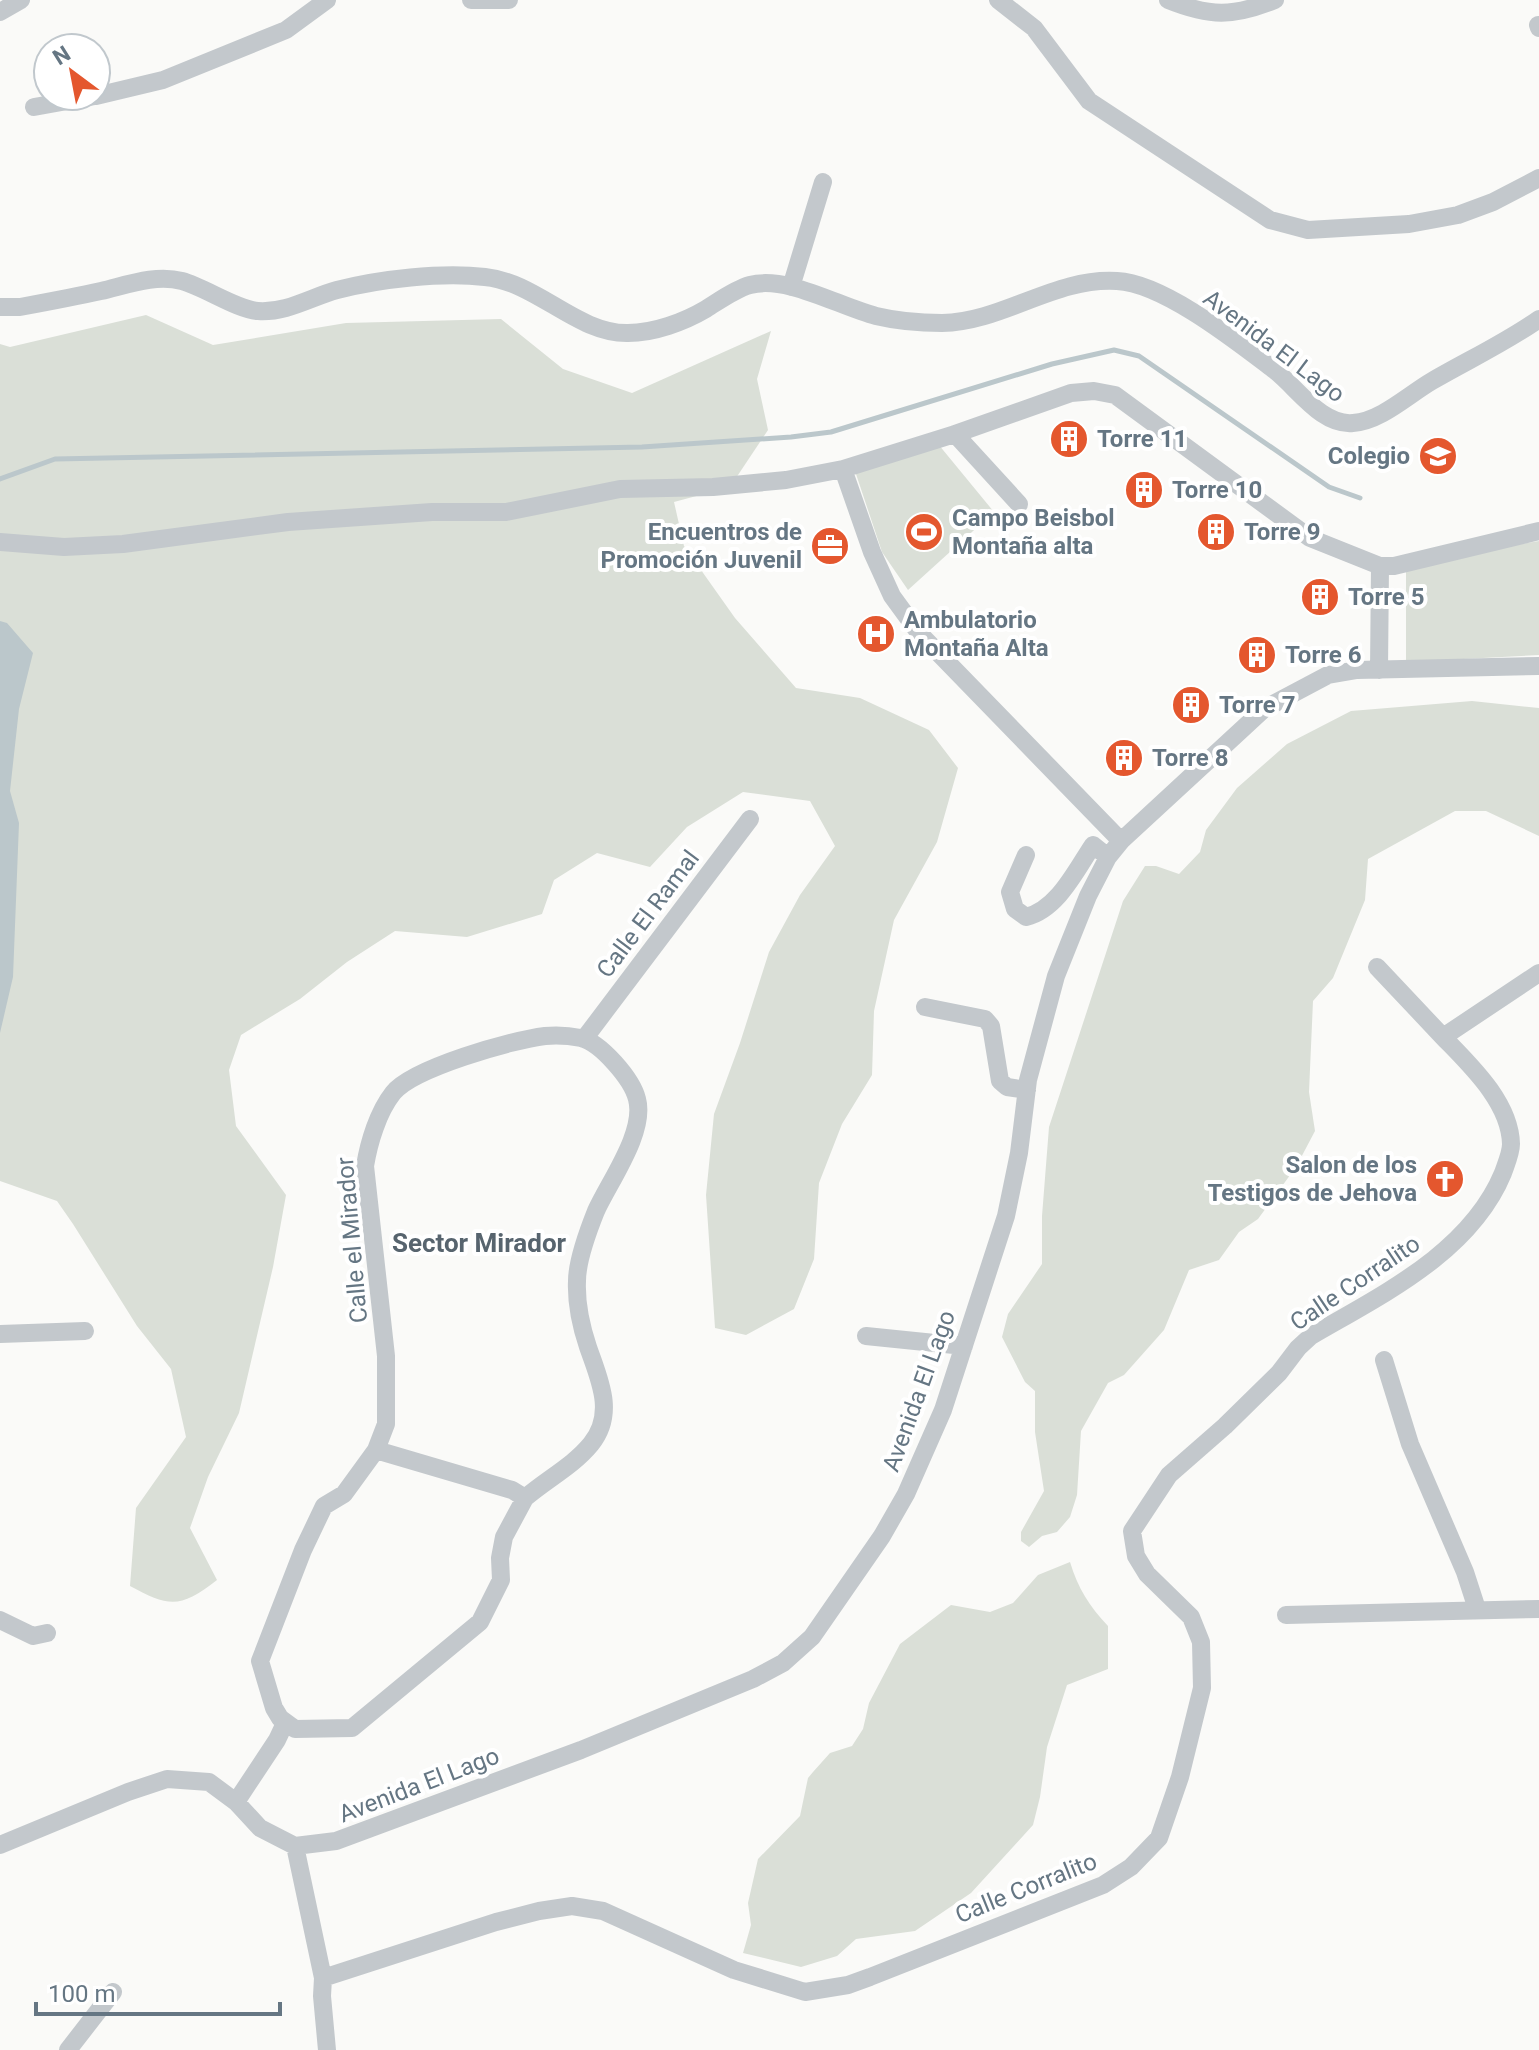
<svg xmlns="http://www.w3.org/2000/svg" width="1539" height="2050" font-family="Roboto,sans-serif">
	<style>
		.green { fill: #dadfd7 }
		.water { fill: #bbc7cb }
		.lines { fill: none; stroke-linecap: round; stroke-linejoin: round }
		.stream { stroke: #bbc7cb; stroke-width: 5 }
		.street { stroke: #c3c8cc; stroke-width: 18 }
		.labels { text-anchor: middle; stroke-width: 8; stroke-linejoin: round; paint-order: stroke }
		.street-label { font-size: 24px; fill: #657683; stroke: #fff }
		.poi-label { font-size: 24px; font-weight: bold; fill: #657683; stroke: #fff; text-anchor: start }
		.neighbourhood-label { font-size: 26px; font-weight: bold; fill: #57646e; stroke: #fff }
	</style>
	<rect width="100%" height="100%" fill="#fafaf8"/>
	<!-- green -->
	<path class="green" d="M 146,315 L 213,345 L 346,323 L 501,319 L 563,369 L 632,393 L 771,331 L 757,379 L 768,430 L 730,487 L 674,502 L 684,546 L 735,618 L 796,688 L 860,698 L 929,730 L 958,768 L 937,842 L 894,920 L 874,1011 L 872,1075 L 842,1124 L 819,1183 L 814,1259 L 794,1309 L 746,1335 L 715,1328 L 706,1195 L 714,1114 L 740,1043 L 769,952 L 800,895 L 835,846 L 810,801 L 743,792 L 687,827 L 650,867 L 597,853 L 554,880 L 542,914 L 467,937 L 395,931 L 347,962 L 300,999 L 241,1035 L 229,1070 L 236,1126 L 286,1195 L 273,1267 L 239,1413 L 208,1477 L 190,1528 L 217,1580 C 180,1609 169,1607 130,1586 L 136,1508 L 186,1437 L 171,1369 L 137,1326 L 73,1224 L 57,1201 L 0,1181 L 0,344 L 10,347 Z
		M 934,439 L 994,512 L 908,590 L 882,552 L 854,468 Z
		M 1539,541 L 1539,655 L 1406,662 L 1406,564 Z
		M 1472,701 L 1539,708 L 1539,836 L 1486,811 L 1455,811 L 1368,859 L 1365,900 L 1333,978 L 1313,1001 L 1309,1092 L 1315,1131 L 1296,1167 L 1258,1219 L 1239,1232 L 1219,1260 L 1189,1270 L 1164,1330 L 1124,1375 L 1108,1383 L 1081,1431 L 1077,1495 L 1070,1517 L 1057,1532 L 1042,1536 L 1029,1547 L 1021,1541 L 1021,1532 L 1044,1491 L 1035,1432 L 1035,1391 L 1025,1382 L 1002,1337 L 1008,1314 L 1042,1264 L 1042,1216 L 1049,1127 L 1123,901 L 1145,866 L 1156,866 L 1179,874 L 1200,852 L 1206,830 L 1237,788 L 1287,744 L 1351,711 Z
		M 1070,1562 C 1078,1588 1089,1606 1108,1626 L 1108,1669 L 1067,1685 L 1047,1747 L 1040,1797 L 1033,1825 L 971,1893 L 915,1931 L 856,1939 L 837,1956 L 801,1967 L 743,1953 L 751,1925 L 748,1903 L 758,1859 L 800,1816 L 808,1778 L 813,1772 L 830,1753 L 852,1746 L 863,1729 L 869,1703 L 900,1644 L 951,1605 L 990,1612 L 1013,1603 L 1038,1575 Z"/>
	<!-- water -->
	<path class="water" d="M 0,621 L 7,623 L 33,653 L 19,709 L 10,791 L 19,823 L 13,977 L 0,1033 Z"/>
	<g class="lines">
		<!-- stream -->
		<path class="stream" d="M 0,479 L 55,459 L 642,447 L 791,437 L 831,432 L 1052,364 L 1114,350 L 1139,356 L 1329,487 L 1360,498"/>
		<!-- street -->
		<path class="street" d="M 471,0 L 509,0
			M 998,0 L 1034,28 L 1089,101 L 1270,220 L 1308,230 L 1409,224 L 1458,215 L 1493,202 L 1539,178
			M 1168,0 C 1210,17 1233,17 1275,0
			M 0,12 L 21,0
			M 1538,25 L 1539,28
			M 96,96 L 163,80 L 286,30 L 327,0
			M 34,107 L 95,96
			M 791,287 L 823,182
			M 0,307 L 20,307 C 47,302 74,297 101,291 C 127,285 155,274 182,281 C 204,287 238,310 258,311 C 287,313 311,297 337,290 C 380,279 441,272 485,277 C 537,282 577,334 628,333 C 654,333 684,322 706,309 C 719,301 735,289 750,285 C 787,275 840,307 876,316 C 897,321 921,323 942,323 C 1003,322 1055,277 1117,281 C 1163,283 1236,341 1273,369 C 1297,387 1321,426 1353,423 C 1381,421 1408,395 1432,381 C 1468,360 1505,343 1539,319
			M 955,434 L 1019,504
			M 0,542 L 64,547 L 123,544 L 288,522 L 432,512 L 506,512 L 620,489 L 713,487 L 786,480 L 843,469
			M 1379,670 L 1380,566 L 1394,566 L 1539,531
			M 1121,841 L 919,633 L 892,596 L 872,552 L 843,469 L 955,434 L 1071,393 L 1094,391 L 1115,395 L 1310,538 L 1380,566
			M 1026,855 L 1010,892 L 1015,909 L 1026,917 C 1058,909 1076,870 1093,845 L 1108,857
			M 1377,967 L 1443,1037
			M 925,1007 L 985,1019 L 991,1026 L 1000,1081 L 1007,1087 L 1027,1090
			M 584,1039 L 750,819
			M 0,1334 L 85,1331
			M 866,1336 L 964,1346
			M 1384,1360 L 1410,1444 L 1465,1572 L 1477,1609
			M 376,1450 L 386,1424 L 386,1356 L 365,1166 C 369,1142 378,1112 393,1093 C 413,1068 512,1040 545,1036 C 555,1035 571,1036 581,1038 C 601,1043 632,1079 637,1099 C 646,1132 609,1182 596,1211 C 588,1231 577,1260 577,1281 C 576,1303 581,1326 588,1347 C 599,1379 616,1413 591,1444 C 573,1466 547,1479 525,1498
			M 376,1450 L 512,1490 L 525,1498 L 504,1537 L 500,1558 L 501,1580 L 480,1622 L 352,1728 L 295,1729 L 280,1718 L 274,1708 L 260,1661 L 303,1550 L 324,1506 L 344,1494 Z
			M 1286,1615 L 1539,1609
			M 0,1620 L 33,1636 L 47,1633
			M 236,1802 L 277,1740 L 285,1723
			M 0,1845 L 128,1792 L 167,1779 L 209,1782 L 236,1802 L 260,1828 L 295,1846 L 336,1841 L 581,1750 L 753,1679 L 783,1663 L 812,1637 L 882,1536 L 906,1494 L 943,1410 L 1006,1216 L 1019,1153 L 1028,1080 L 1056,976 L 1088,896 L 1108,857 L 1121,841 L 1264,709 L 1328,675 L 1357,670 L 1539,666
			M 295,1846 L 323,1978 L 322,1996 L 327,2050
			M 323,1978 L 496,1922 L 539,1911 L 572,1906 L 603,1911 L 734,1970 L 805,1992 L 848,1985 L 870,1977 L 1103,1885 L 1131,1867 L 1159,1838 L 1180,1777 L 1202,1688 L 1201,1642 L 1191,1617 L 1147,1574 L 1136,1556 L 1132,1531 L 1169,1475 L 1225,1426 L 1279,1373 L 1298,1348 L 1311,1336 C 1381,1295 1470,1253 1503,1173 C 1506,1164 1511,1153 1511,1144 C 1510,1102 1470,1065 1443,1037 L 1539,973
			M 68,2050 L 113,1992"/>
	</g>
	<!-- icons -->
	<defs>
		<g id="building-disc" transform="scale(2)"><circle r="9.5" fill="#e4572e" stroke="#fff"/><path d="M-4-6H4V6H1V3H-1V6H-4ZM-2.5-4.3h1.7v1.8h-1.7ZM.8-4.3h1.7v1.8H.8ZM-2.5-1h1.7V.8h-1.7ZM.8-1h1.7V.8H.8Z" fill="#fff"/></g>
		<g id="school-disc" transform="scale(2)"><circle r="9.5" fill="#e4572e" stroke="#fff"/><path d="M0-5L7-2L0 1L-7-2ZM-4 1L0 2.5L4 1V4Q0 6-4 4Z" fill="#fff"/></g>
		<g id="stadium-disc" transform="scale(2)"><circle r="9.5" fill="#e4572e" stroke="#fff"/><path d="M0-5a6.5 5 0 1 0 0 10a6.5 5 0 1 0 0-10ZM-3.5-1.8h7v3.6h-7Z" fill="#fff"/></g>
		<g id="office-disc" transform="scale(2)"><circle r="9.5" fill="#e4572e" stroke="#fff"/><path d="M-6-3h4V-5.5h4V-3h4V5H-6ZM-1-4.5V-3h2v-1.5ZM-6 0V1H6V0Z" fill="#fff"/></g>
		<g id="hospital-disc" transform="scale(2)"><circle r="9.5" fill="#e4572e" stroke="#fff"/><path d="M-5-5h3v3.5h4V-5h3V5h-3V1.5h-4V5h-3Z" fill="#fff"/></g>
		<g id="church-disc" transform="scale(2)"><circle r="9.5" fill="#e4572e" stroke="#fff"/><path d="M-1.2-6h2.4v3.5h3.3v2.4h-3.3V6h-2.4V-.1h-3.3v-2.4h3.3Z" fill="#fff"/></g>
	</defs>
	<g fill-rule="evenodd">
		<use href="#building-disc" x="1069" y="439"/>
		<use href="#school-disc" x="1438" y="456"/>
		<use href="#building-disc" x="1144" y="490"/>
		<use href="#stadium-disc" x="924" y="532"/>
		<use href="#building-disc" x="1216" y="532"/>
		<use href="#office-disc" x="830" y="546"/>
		<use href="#building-disc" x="1320" y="597"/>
		<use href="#hospital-disc" x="876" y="634"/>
		<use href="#building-disc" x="1257" y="655"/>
		<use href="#building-disc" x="1191" y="705"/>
		<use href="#building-disc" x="1124" y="758"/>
		<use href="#church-disc" x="1445" y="1179"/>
	</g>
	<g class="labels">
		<!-- street labels -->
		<g class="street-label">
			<text transform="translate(1274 346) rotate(37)" y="8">Avenida El Lago</text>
			<text transform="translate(648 914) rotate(-53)" y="8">Calle El Ramal</text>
			<text transform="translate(352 1240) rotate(-95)" y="8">Calle el Mirador</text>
			<text transform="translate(1355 1283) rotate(-34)" y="8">Calle Corralito</text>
			<text transform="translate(919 1391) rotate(-70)" y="8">Avenida El Lago</text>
			<text transform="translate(419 1785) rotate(-21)" y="8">Avenida El Lago</text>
			<text transform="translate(1026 1888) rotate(-22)" y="8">Calle Corralito</text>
		</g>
		<!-- poi labels -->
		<g class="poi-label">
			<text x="1097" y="447">Torre 11</text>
			<text x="1410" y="464" text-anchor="end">Colegio</text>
			<text x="1172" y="498">Torre 10</text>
			<text x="952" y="526">Campo Beisbol<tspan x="952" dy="28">Montaña alta</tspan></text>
			<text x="802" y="540" text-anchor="end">Encuentros de<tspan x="802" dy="28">Promoción Juvenil</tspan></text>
			<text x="1244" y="540">Torre 9</text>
			<text x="1348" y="605">Torre 5</text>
			<text x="904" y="628">Ambulatorio<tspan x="904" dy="28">Montaña Alta</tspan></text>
			<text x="1285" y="663">Torre 6</text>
			<text x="1219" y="713">Torre 7</text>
			<text x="1152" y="766">Torre 8</text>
			<text x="1417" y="1173" text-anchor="end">Salon de los<tspan x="1417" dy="28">Testigos de Jehova</tspan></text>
		</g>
		<!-- neighbourhood labels -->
		<g class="neighbourhood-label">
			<text x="479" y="1252">Sector Mirador</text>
		</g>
	</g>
	<!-- north arrow -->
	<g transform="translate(72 72) rotate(328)"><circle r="38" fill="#ffffff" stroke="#c1c8cd" stroke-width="2"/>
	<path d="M0-6L14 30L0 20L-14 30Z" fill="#e4572e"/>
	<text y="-12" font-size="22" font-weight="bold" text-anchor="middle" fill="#657683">N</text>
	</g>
	<!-- scale -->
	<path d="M36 2002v12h244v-12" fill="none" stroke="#657683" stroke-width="4"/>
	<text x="48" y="2002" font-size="24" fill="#657683" stroke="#ffffff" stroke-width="6" paint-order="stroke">100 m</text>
</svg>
